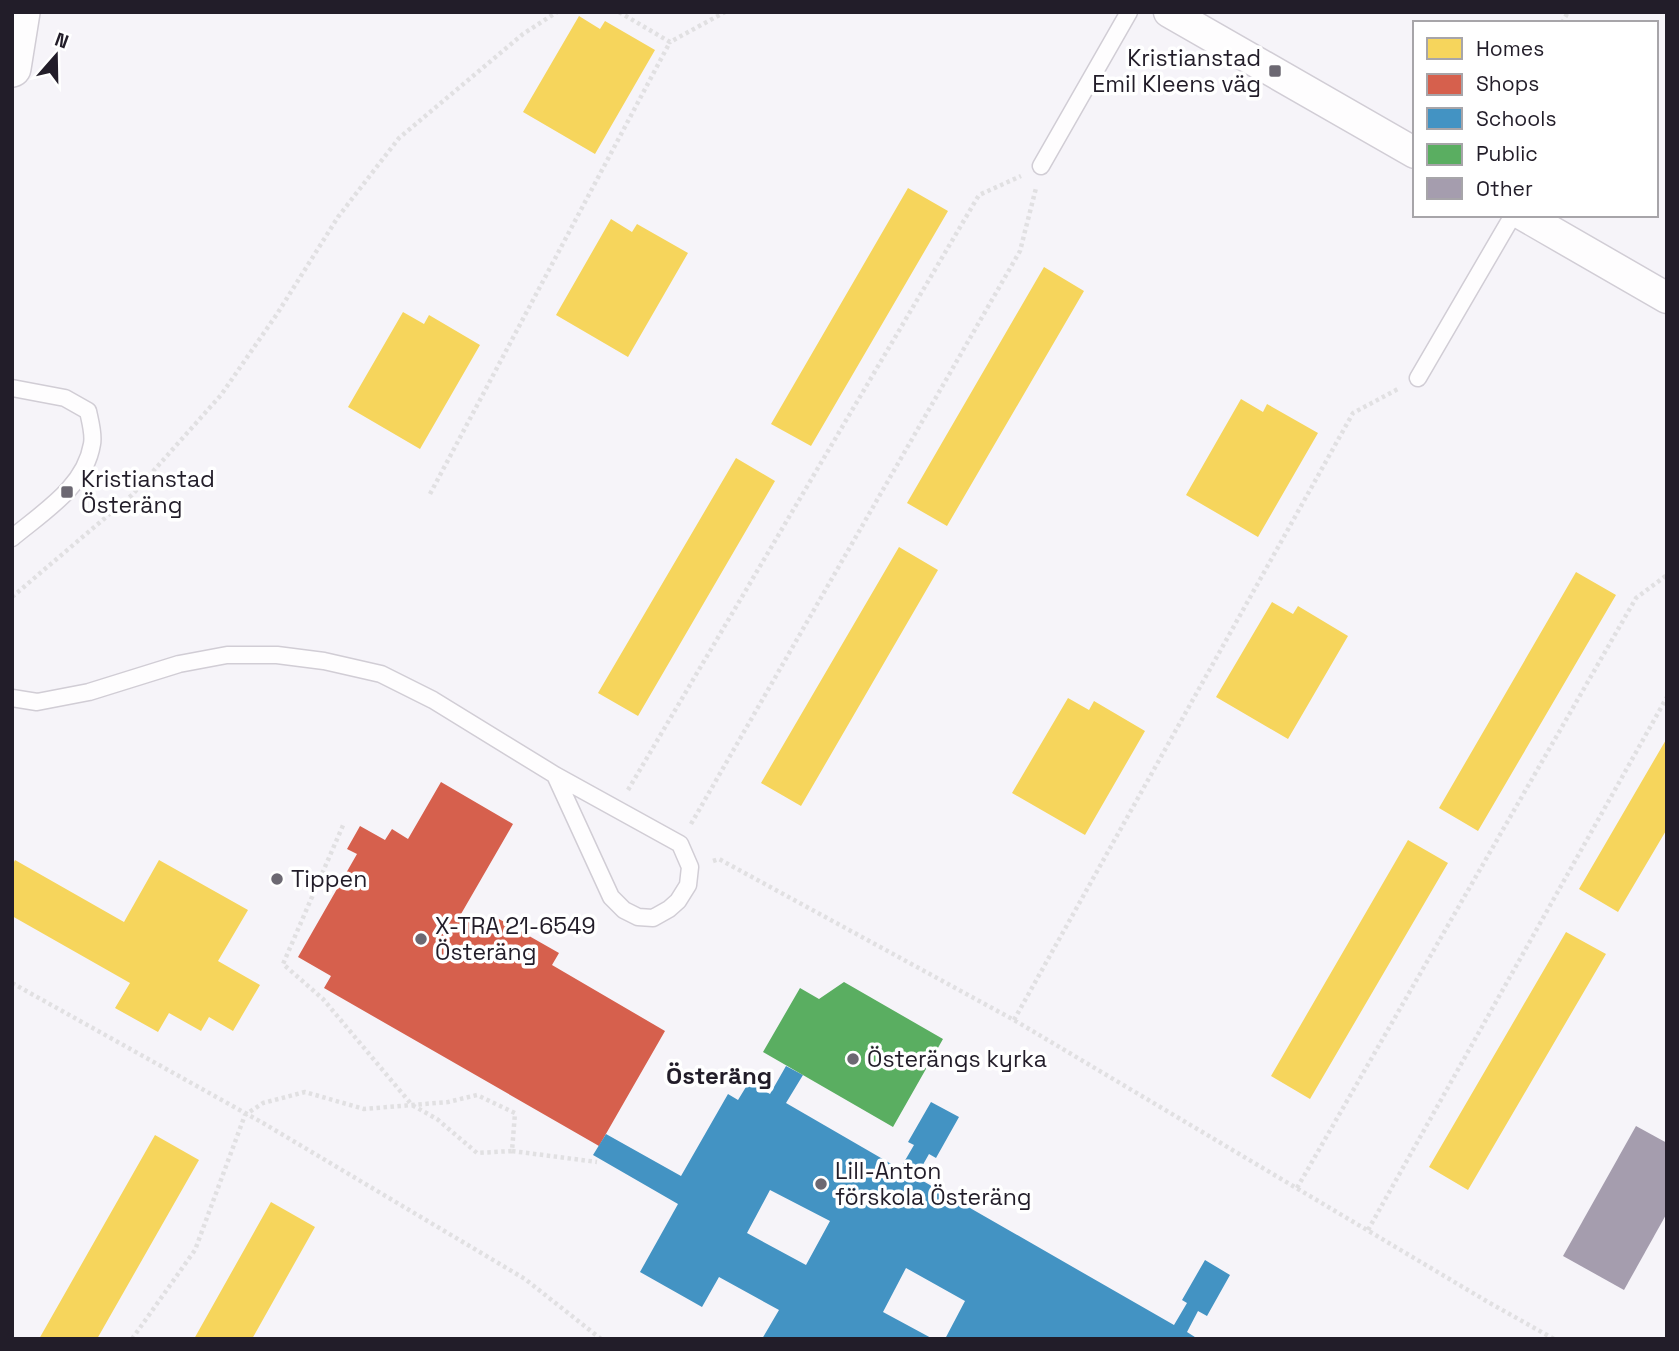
<svg xmlns="http://www.w3.org/2000/svg" width="1679" height="1351" font-family="'Space Grotesk',sans-serif">
	<style>
		.homes { fill: #f6d55c }
		.shops { fill: #d6604d }
		.schools { fill: #4393c3; fill-rule: evenodd }
		.public { fill: #5aae61 }
		.building { fill: #a59dae }
		.lines { fill: none; stroke-linecap: round; stroke-linejoin: round }
		.service-casing { stroke: #d1cdd5; stroke-width: 19 }
		.minor-casing { stroke: #d1cdd5; stroke-width: 33 }
		.tertiary-casing { stroke: #d1cdd5; stroke-width: 40 }
		.path { stroke: #e1e0e2; stroke-width: 4.5; stroke-dasharray: 3.5 3.5; stroke-linecap: butt }
		.service { stroke: #fefdfe; stroke-width: 16 }
		.minor { stroke: #fefdfe; stroke-width: 30 }
		.tertiary { stroke: #fefdfe; stroke-width: 37 }
		.poi-dot { fill: #6c6872; stroke: #fff; stroke-width: 2.5 }
		.labels { text-anchor: middle; stroke-width: 7; stroke-linejoin: round; paint-order: stroke }
		.poi-label { font-size: 23px; fill: #221d29; stroke: #fff; text-anchor: start }
		.neighbourhood-label { font-size: 24px; font-weight: bold; fill: #221d29; stroke: #fff }
	</style>
	<rect width="100%" height="100%" fill="#f6f4f9"/>
	<!-- homes -->
	<path class="homes" d="M 579,16 L 600,29 L 605,21 L 655,50 L 595,154 L 523,112 Z
		M 908,188 L 948,211 L 811,446 L 771,424 Z
		M 611,219 L 632,232 L 637,224 L 688,253 L 628,357 L 556,315 Z
		M 1044,267 L 1084,291 L 947,526 L 907,503 Z
		M 403,312 L 424,324 L 429,315 L 480,345 L 420,449 L 348,407 Z
		M 1241,399 L 1263,412 L 1267,404 L 1318,433 L 1258,537 L 1186,495 Z
		M 736,458 L 775,481 L 638,716 L 598,693 Z
		M 899,547 L 938,570 L 801,806 L 761,783 Z
		M 1576,572 L 1616,595 L 1478,831 L 1439,808 Z
		M 1272,602 L 1293,614 L 1298,606 L 1348,636 L 1288,739 L 1216,697 Z
		M 1068,698 L 1089,710 L 1094,701 L 1145,731 L 1085,835 L 1012,793 Z
		M 1667,738 L 1667,829 L 1618,912 L 1579,889 Z
		M 1408,840 L 1448,863 L 1310,1099 L 1271,1076 Z
		M 15,860 L 124,922 L 159,860 L 248,910 L 218,961 L 260,985 L 233,1031 L 209,1017 L 201,1031 L 169,1013 L 158,1032 L 115,1008 L 130,983 L 12,916 L 12,866 Z
		M 1566,932 L 1606,954 L 1468,1190 L 1429,1167 Z
		M 155,1135 L 199,1160 L 97,1339 L 39,1339 Z
		M 271,1202 L 315,1227 L 252,1339 L 194,1339 Z"/>
	<!-- shops -->
	<path class="shops" d="M 441,782 L 513,824 L 461,914 L 491,931 L 499,919 L 559,953 L 552,965 L 665,1031 L 599,1146 L 324,988 L 331,976 L 298,957 L 357,854 L 347,849 L 360,826 L 385,840 L 392,829 L 408,839 Z"/>
	<!-- schools -->
	<path class="schools" d="M 786,1066 L 803,1075 L 786,1103 L 900,1169 L 914,1145 L 908,1142 L 931,1102 L 959,1117 L 936,1158 L 929,1154 L 916,1177 L 1174,1325 L 1187,1303 L 1182,1300 L 1205,1260 L 1230,1275 L 1207,1316 L 1198,1311 L 1187,1332 L 1198,1339 L 945,1339 L 965,1301 L 906,1268 L 883,1312 L 933,1339 L 762,1339 L 779,1310 L 719,1277 L 702,1307 L 640,1272 L 678,1204 L 593,1155 L 606,1134 L 681,1176 L 728,1094 L 738,1100 L 749,1082 L 770,1094 ZM 770,1190 L 830,1221 L 806,1265 L 747,1233 Z"/>
	<!-- public -->
	<path class="public" d="M 844,982 L 943,1039 L 893,1127 L 763,1052 L 800,988 L 819,999 Z"/>
	<!-- building -->
	<path class="building" d="M 1636,1126 L 1667,1143 L 1667,1213 L 1624,1290 L 1563,1256 Z"/>
	<g class="lines">
		<!-- service casing -->
		<g class="service-casing">
			<path id="service" d="M 1041,166 L 1129,12
				M 1418,378 L 1513,215
				M 12,388 L 65,398 L 88,411 C 90,421 94,434 92,444 C 85,487 43,512 12,538
				M 12,698 L 37,702 L 89,692 L 179,664 L 227,655 L 277,655 L 324,661 L 381,674 L 433,700 L 555,775 L 680,844 L 690,867 L 688,885 L 678,901 L 669,909 L 653,918 L 638,917 L 624,910 L 611,897 L 555,775"/>
		</g>
		<!-- minor casing -->
		<g class="minor-casing">
			<path id="minor" d="M 1169,12 L 1415,153
				M 1523,215 L 1667,298"/>
		</g>
		<!-- tertiary casing -->
		<g class="tertiary-casing">
			<path id="tertiary" d="M 12,68 L 21,12"/>
		</g>
		<!-- path -->
		<path class="path" d="M 619,12 L 670,42 L 725,12
			M 1562,23 L 1568,12
			M 430,494 L 670,42
			M 12,597 L 132,495 L 221,395 L 277,314 L 338,217 L 399,138 L 523,34 L 557,12
			M 628,790 L 979,195 L 1021,176
			M 691,824 L 1020,251 L 1036,188
			M 713,861 L 719,859 L 1014,1020 L 1488,1302 L 1554,1339
			M 12,983 L 263,1123 L 525,1279 L 601,1339
			M 1014,1020 L 1353,413 L 1398,389
			M 512,1151 L 597,1162
			M 1297,1188 L 1636,598 L 1667,575
			M 1368,1230 L 1667,697
			M 132,1339 L 195,1250 L 245,1115 L 263,1103 L 305,1092 L 364,1109 L 448,1102 L 477,1095 L 515,1113 L 512,1151 L 477,1153 L 437,1119 L 412,1105 L 323,999 L 283,964 L 344,823"/>
		<!-- service -->
		<use href="#service" class="service"/>
		<!-- minor -->
		<use href="#minor" class="minor"/>
		<!-- tertiary -->
		<use href="#tertiary" class="tertiary"/>
	</g>
	<!-- markers -->
	<g class="poi-dot">
		<rect x="1268" y="64" width="14" height="14" rx="3.5"/>
		<rect x="60" y="485" width="14" height="14" rx="3.5"/>
		<circle cx="277" cy="879" r="7"/>
		<circle cx="421" cy="939" r="7"/>
		<circle cx="853" cy="1059" r="7"/>
		<circle cx="821" cy="1184" r="7"/>
	</g>
	<g class="labels">
		<!-- poi labels -->
		<g class="poi-label">
			<text x="1261" y="66" text-anchor="end">Kristianstad<tspan x="1261" dy="26">Emil Kleens väg</tspan></text>
			<text x="81" y="487">Kristianstad<tspan x="81" dy="26">Österäng</tspan></text>
			<text x="291" y="887">Tippen</text>
			<text x="435" y="934">X-TRA 21-6549<tspan x="435" dy="26">Österäng</tspan></text>
			<text x="867" y="1067">Österängs kyrka</text>
			<text x="835" y="1179">Lill-Anton<tspan x="835" dy="26">förskola Österäng</tspan></text>
		</g>
		<!-- neighbourhood labels -->
		<g class="neighbourhood-label">
			<text x="719" y="1084">Österäng</text>
		</g>
	</g>
	<!-- border -->
	<rect width="1679" height="1351" fill="none" stroke="#221d29" stroke-width="28"/>
	<!-- legend -->
	<rect x="1413" y="21" width="245" height="196" fill="#ffffff" stroke="#a7a5a9" stroke-width="2"/>
	<rect x="1427" y="38" width="35" height="21" fill="#f6d55c" stroke="#a7a5a9" stroke-width="2"/>
	<text x="1476" y="56" font-size="21" fill="#221d29">Homes</text>
	<rect x="1427" y="74" width="35" height="21" fill="#d6604d" stroke="#a7a5a9" stroke-width="2"/>
	<text x="1476" y="91" font-size="21" fill="#221d29">Shops</text>
	<rect x="1427" y="108" width="35" height="21" fill="#4393c3" stroke="#a7a5a9" stroke-width="2"/>
	<text x="1476" y="126" font-size="21" fill="#221d29">Schools</text>
	<rect x="1427" y="144" width="35" height="21" fill="#5aae61" stroke="#a7a5a9" stroke-width="2"/>
	<text x="1476" y="161" font-size="21" fill="#221d29">Public</text>
	<rect x="1427" y="178" width="35" height="21" fill="#a59dae" stroke="#a7a5a9" stroke-width="2"/>
	<text x="1476" y="196" font-size="21" fill="#221d29">Other</text>
	<!-- north arrow -->
	<g transform="translate(56 56) rotate(20)" stroke="#ffffff" stroke-width="5" paint-order="stroke">
	<path d="M0-5L12 26L0 18L-12 26Z" fill="#221d29"/>
	<text y="-10" font-size="19" font-weight="bold" text-anchor="middle" fill="#221d29">N</text>
	</g>
</svg>
